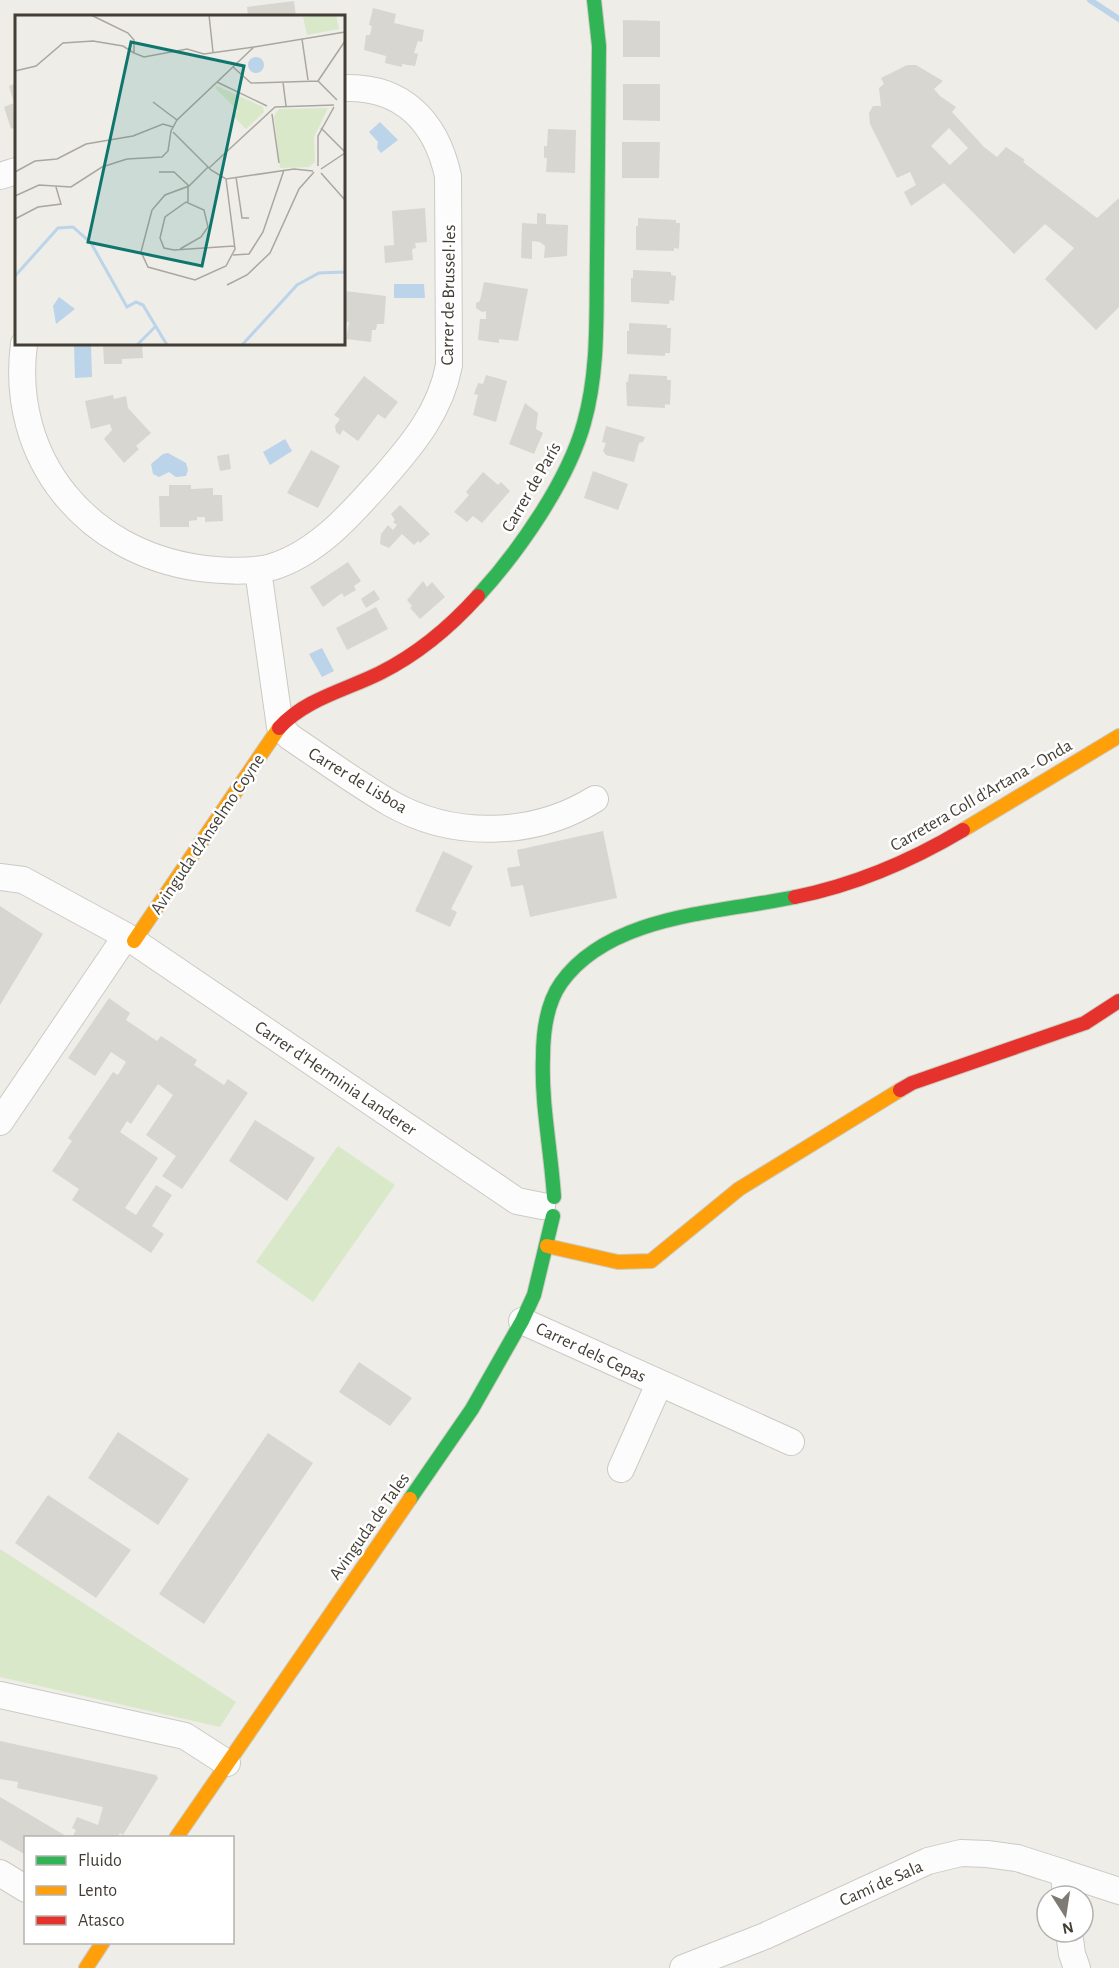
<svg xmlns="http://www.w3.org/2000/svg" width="1119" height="1968" font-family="'Alegreya Sans',sans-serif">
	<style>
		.green { fill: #d9e8c9 }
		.water { fill: #bbd4e9 }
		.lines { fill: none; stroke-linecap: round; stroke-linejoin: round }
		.stream { stroke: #bbd4e9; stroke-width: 6 }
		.building { fill: #d8d6d0; fill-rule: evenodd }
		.street-casing { stroke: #cccac5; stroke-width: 28 }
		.fast-casing { stroke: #cccabf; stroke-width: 16 }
		.slow-casing { stroke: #cccabf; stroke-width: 16 }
		.jam-casing { stroke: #cccabf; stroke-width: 16 }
		.street { stroke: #fcfcfc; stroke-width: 26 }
		.fast { stroke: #30b455; stroke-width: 14 }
		.slow { stroke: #ff9f0a; stroke-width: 14 }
		.jam { stroke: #e5322d; stroke-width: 14 }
		.labels { text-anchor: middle; stroke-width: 5; stroke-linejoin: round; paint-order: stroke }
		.street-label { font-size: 18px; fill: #433e35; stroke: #fff }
		.inset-river { fill: none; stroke: #bbd4e9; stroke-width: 3 }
		.inset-road { fill: none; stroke: #aaa7a0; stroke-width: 1.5 }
		.view { fill: #0f766e; fill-opacity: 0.15; stroke: #0f766e; stroke-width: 3 }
		.inset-edge { fill: none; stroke: #433e35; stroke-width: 3 }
	</style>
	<rect width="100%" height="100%" fill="#eeede8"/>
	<!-- green -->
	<path class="green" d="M 338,1146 L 395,1185 L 313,1302 L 256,1262 Z
		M 0,1549 L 236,1702 L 220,1727 L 0,1677 Z"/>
	<!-- water -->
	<path class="water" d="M 380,122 L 398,140 L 381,153 L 377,148 L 378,142 L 369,132 Z
		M 394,284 L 424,284 L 425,298 L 394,298 Z
		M 91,344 L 92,377 L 75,378 L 74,345 Z
		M 285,439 L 292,451 L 270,465 L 263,452 Z
		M 168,453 L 186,463 L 188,470 L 186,476 L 176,477 L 169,472 L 159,477 L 153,474 L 151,464 L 163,454 Z
		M 322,648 L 334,671 L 322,677 L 309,654 Z"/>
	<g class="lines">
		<!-- stream -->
		<path class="stream" d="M 1090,0 L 1119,19"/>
	</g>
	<!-- building -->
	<path class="building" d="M 294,1 L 296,16 L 248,16 L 247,7 Z
		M 373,8 L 396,14 L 394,23 L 424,30 L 422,42 L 418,41 L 414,53 L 418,54 L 415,66 L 402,64 L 402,67 L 385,63 L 386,56 L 364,50 L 366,35 L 370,35 L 372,26 L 369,25 Z
		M 623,20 L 660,21 L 660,57 L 623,57 Z
		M 907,65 L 916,65 L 943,81 L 934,89 L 940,96 L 956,107 L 952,112 L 984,147 L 997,157 L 1006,147 L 1025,160 L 1023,162 L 1097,218 L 1119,198 L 1119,307 L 1096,330 L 1045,279 L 1074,248 L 1045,224 L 1014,254 L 944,183 L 911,206 L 904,192 L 916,185 L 910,172 L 897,178 L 870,124 L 869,113 L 873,106 L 881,106 L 879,88 L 884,84 L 881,78 ZM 949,128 L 968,148 L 950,165 L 931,146 Z
		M 16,83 L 16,127 L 11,129 L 4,107 L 14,103 L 9,86 Z
		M 623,84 L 660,84 L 660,121 L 623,120 Z
		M 548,129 L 576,130 L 575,173 L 546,172 L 547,158 L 544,158 L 544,146 L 547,146 Z
		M 622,142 L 660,142 L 659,178 L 622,178 Z
		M 425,208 L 427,242 L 415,243 L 416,248 L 412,249 L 413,260 L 385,263 L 384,246 L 394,245 L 392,211 Z
		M 537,213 L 546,214 L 546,224 L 568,225 L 567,256 L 544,258 L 545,246 L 540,242 L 532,241 L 532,259 L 521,258 L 522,223 L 537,224 Z
		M 638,218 L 676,220 L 676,223 L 680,223 L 679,249 L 674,248 L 674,251 L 636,250 L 636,226 L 638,226 Z
		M 633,270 L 671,272 L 671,275 L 676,276 L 674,301 L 670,300 L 669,304 L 631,302 L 631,278 L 633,278 Z
		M 484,282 L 528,289 L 518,341 L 499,339 L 499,343 L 478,340 L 480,319 L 486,319 L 486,311 L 482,312 L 476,308 L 476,303 L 480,301 Z
		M 345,291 L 386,296 L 384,324 L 377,324 L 376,330 L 372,330 L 371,342 L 346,339 L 349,322 L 346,322 L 346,316 L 344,316 Z
		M 629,323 L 667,325 L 667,328 L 671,328 L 670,353 L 665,353 L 665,356 L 627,354 L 627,331 L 629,331 Z
		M 103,344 L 142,344 L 143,358 L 122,359 L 122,364 L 104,364 Z
		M 629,374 L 667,376 L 667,380 L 671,380 L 670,405 L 665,404 L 665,408 L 627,406 L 626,382 L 628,382 Z
		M 486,375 L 507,381 L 496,422 L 473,415 L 478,395 L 474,394 L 478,383 L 483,384 Z
		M 364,376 L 398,402 L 385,419 L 378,414 L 358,441 L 343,430 L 340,435 L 336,432 L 335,426 L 340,419 L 334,415 Z
		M 113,395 L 114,399 L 126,396 L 128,408 L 151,433 L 136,446 L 139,449 L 124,463 L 104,439 L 112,430 L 110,424 L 91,429 L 85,401 Z
		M 525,403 L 538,413 L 536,429 L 543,433 L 534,454 L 509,444 Z
		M 606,426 L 645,437 L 643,442 L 639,443 L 634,462 L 606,455 L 603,451 L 606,443 L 602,442 Z
		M 311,450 L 340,466 L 318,508 L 287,493 Z
		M 229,454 L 231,469 L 220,471 L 217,456 Z
		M 593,471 L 628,484 L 618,510 L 584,498 Z
		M 483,472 L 498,485 L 501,482 L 510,491 L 482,523 L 473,516 L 467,522 L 454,512 L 469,495 L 466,492 Z
		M 169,485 L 191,485 L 191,489 L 213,488 L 213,495 L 222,495 L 223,521 L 205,522 L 205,517 L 197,517 L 197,520 L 189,521 L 189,527 L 160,527 L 159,496 L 169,496 Z
		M 400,505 L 430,534 L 420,543 L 418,541 L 414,545 L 402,534 L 389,548 L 380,544 L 381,534 L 388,525 L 393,530 L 397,525 L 393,522 L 395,520 L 391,514 Z
		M 348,562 L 361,581 L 354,586 L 356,590 L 344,597 L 342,593 L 323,607 L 310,587 Z
		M 423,581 L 427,587 L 432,582 L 445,597 L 420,619 L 410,608 L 412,606 L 407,600 Z
		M 374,590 L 380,599 L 366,608 L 361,599 Z
		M 376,607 L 388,629 L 347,650 L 336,628 Z
		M 603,831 L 617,898 L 530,917 L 523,885 L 511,887 L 507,868 L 520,866 L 517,850 Z
		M 443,851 L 473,866 L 451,909 L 457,912 L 450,927 L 415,911 Z
		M 0,906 L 43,934 L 0,1005 Z
		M 109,998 L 130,1013 L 126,1020 L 157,1041 L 161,1036 L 197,1060 L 194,1065 L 224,1085 L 228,1079 L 248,1093 L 182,1189 L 162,1176 L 176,1156 L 146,1135 L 173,1095 L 158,1084 L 131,1124 L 127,1121 L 120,1132 L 158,1158 L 125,1208 L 136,1215 L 156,1185 L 172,1195 L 152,1226 L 164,1234 L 151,1253 L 72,1200 L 79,1189 L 52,1171 L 72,1141 L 68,1138 L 113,1072 L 118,1075 L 126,1062 L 111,1052 L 95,1076 L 68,1058 Z
		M 255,1120 L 315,1158 L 287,1201 L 229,1161 Z
		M 359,1362 L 412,1398 L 390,1426 L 339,1392 Z
		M 118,1432 L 189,1479 L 158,1525 L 88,1478 Z
		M 268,1433 L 313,1463 L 204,1624 L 159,1594 Z
		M 48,1495 L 131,1550 L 96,1598 L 15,1543 Z
		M 0,1741 L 156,1775 L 158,1778 L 123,1835 L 120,1833 L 117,1838 L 72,1838 L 76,1830 L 72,1828 L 77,1817 L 98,1825 L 103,1807 L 17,1788 L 18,1782 L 0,1779 Z
		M 0,1797 L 66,1836 L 65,1838 L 26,1838 L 26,1855 L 0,1840 Z"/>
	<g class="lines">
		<!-- street casing -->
		<g class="street-casing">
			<path id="street" d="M 0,176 L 16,171
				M 24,344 C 9,458 86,552 199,568 C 223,571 249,573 272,567 C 318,553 353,512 384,477 C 413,444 441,410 449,365 L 448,176 C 436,121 402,86 344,88
				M 258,570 L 280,727 L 290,737 C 323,759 356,783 390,803 C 453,839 534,837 595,799
				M 0,877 L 23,880 L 126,936 L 517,1201 L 542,1206
				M 0,1122 L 126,936
				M 522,1321 L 791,1442
				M 621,1469 L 659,1384
				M 0,1695 L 185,1736 L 227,1763
				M 0,1873 L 26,1889
				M 1064,1873 L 1119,1891
				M 1069,1932 L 1072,1954 L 1077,1968
				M 683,1968 L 765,1936 L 928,1861 L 961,1853 L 987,1854 L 1017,1858 L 1064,1873 L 1066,1896"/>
		</g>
		<!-- fast casing -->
		<g class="fast-casing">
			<path id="fast" d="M 478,596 C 519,551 568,481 584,423 C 599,370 596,314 597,260 C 598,189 598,117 599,46 L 594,0
				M 554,1197 C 551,1150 541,1103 543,1057 C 543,1032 547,1003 561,983 C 610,914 720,913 795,897
				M 410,1499 L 472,1409 L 522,1321 L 534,1295 L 553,1216"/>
		</g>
		<!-- slow casing -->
		<g class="slow-casing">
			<path id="slow" d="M 963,830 L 1119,736
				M 134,941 L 279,728
				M 547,1246 L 618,1262 L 651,1261 L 739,1189 L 900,1090
				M 176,1838 L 410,1499
				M 86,1968 L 103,1942"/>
		</g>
		<!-- jam casing -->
		<g class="jam-casing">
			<path id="jam" d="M 279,728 C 305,699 346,690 380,673 C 418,654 450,627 478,596
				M 795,897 C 855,885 911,861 963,830
				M 900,1090 L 912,1083 L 1085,1023 L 1119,1001"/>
		</g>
		<!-- street -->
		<use href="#street" class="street"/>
		<!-- fast -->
		<use href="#fast" class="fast"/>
		<!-- slow -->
		<use href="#slow" class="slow"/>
		<!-- jam -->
		<use href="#jam" class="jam"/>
	</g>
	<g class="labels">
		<!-- street labels -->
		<g class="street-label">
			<text transform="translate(448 295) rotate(-89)" y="6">Carrer de Brussel·les</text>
			<text transform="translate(531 487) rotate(-60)" y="6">Carrer de París</text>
			<text transform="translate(358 780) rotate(31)" y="6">Carrer de Lisboa</text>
			<text transform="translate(981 795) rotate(-30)" y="6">Carretera Coll d’Artana - Onda</text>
			<text transform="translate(207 834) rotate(-56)" y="6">Avinguda d'Anselmo Coyne</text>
			<text transform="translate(336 1078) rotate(34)" y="6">Carrer d'Herminia Landerer</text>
			<text transform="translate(591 1352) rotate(25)" y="6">Carrer dels Cepas</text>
			<text transform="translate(369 1526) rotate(-55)" y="6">Avinguda de Tales</text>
			<text transform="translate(881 1883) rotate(-24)" y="6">Camí de Sala</text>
		</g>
	</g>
	<!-- overview -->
	<g transform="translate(15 15)">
		<rect width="330" height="330" fill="#eeede8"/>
		<path d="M 321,0 L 324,14 L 292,20 L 288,2 ZM 202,71 L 248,92 L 249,97 L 231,114 L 218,101 L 223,96 L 200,73 Z" fill="#d9e8c9"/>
		<path d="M 313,93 L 299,122 L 300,147 L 294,152 L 265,153 L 259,101 L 264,94 Z" fill="#d9e8c9"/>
		<path d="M233 50a8 8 0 1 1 16 0a8 8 0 1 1-16 0ZM 44,282 L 60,294 L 41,309 L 38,291 Z" fill="#bbd4e9"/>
		<path class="inset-river" d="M 0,261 L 43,213 L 58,212 L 76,228 L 112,292 L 121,287 L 128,290 L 152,330M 122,330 L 140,312M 227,330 L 282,270 L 304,258 L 330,257"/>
		<path class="inset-road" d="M 76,0 L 113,18 L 119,25 L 119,38 L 129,42 L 172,34 L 189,39 L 239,32M 194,0 L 198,37M 287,24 L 293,65M 218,52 L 236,68 L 303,66 L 322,85M 0,56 L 21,51 L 48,28 L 78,26 L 108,31 L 119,38M 303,66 L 330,26M 202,67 L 252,91M 268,67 L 271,91M 138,87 L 162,105M 257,99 L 264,148M 306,113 L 330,137M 158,117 L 196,155 L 211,164 L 279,154 L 298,156M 303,151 L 303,121 L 319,92M 193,152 L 174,171 L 150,180 L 137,195 L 126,237 L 133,252 L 180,265 L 211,251 L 220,234 L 211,164M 194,153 L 260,92 L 319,90M 306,154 L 330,138M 0,157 L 20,146 L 42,144 L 71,129 L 118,121 L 148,109 L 158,112M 144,157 L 159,157 L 173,170 L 173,187M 306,158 L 330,185M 221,162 L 227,203 L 234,203M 0,181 L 24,170 L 56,172 L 87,152 L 112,144 L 147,142 L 153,136 L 156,116 L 162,105 L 239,32 L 330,17M 0,204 L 23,192 L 46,189 L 41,172M 165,234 L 186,222 L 193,212 L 189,195 L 171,187 L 150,202 L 145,223 L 149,233 L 159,235 L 219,231M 218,240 L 234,239 L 248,217 L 269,155M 212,270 L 232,260 L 255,238 L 284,174 L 299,157"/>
		<path class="view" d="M 116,27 L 229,51 L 187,251 L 73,227 Z"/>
		<rect width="330" height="330" class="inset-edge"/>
	</g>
	<!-- legend -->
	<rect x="24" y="1836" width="210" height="108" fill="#ffffff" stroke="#b4b2ae" stroke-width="1.5"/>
	<rect x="36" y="1856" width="30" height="9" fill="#30b455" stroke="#b4b2ae" stroke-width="1.5"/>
	<text x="78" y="1866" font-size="18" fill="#433e35">Fluido</text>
	<rect x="36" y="1886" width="30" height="9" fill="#ff9f0a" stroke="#b4b2ae" stroke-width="1.5"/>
	<text x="78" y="1896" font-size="18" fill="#433e35">Lento</text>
	<rect x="36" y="1916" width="30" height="9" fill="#e5322d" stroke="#b4b2ae" stroke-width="1.5"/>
	<text x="78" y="1926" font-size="18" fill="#433e35">Atasco</text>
	<!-- north arrow -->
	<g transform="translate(1065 1914) rotate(168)"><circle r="28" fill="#ffffff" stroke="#b4b2ae" stroke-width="1.5"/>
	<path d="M0-4.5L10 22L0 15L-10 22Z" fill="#7f7b74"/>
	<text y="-9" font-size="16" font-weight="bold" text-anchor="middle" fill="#433e35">N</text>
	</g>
</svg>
